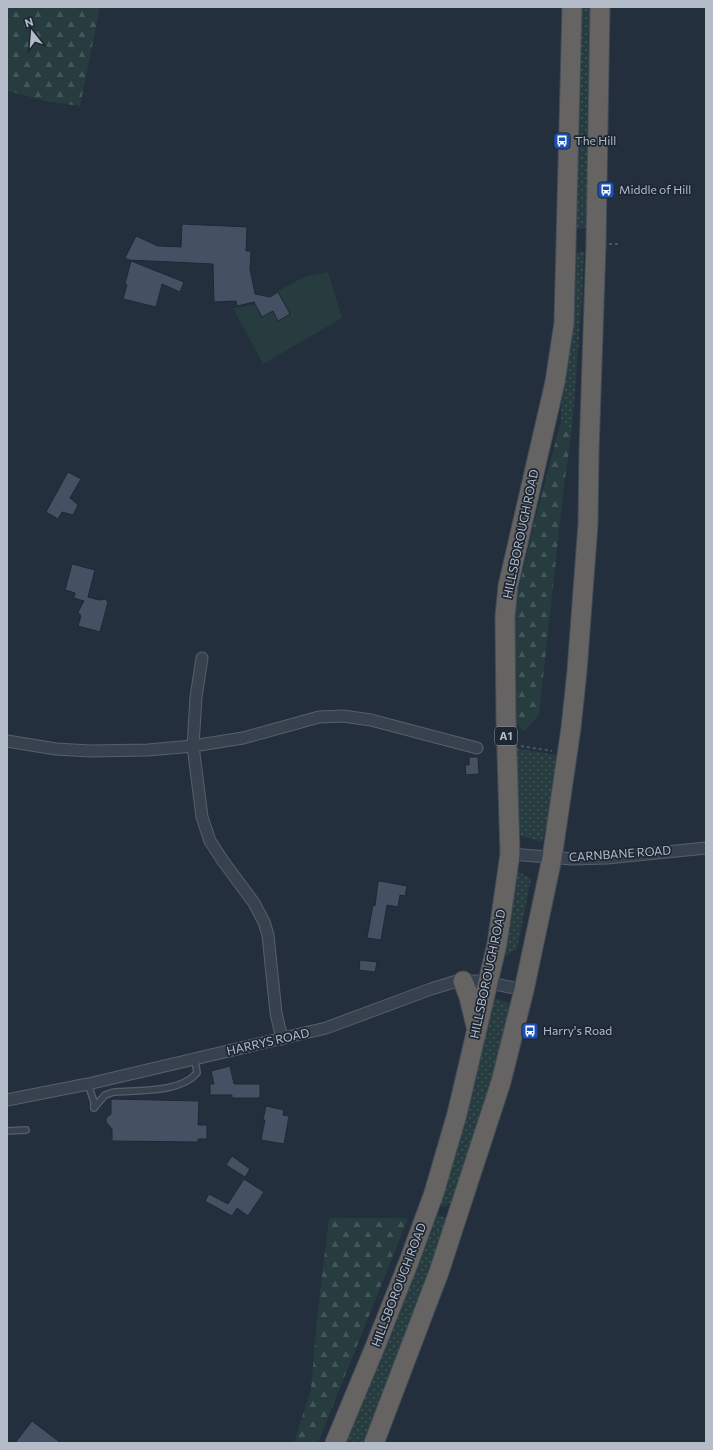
<svg xmlns="http://www.w3.org/2000/svg" width="713" height="1450" font-family="Commissioner,sans-serif">
	<style>
		.grass { fill: url(#grass-dots) }
		.forest { fill: url(#forest-firs) }
		.green { fill: #263c3f }
		.building { fill: #455162; stroke: #1f2835 }
		.lines { fill: none; stroke-linecap: round; stroke-linejoin: round }
		.service-casing { stroke: #565f6c; stroke-width: 8 }
		.minor-casing { stroke: #565f6c; stroke-width: 13 }
		.trunk-casing { stroke: #434c59; stroke-width: 21 }
		.path { stroke: #44595c; stroke-width: 2; stroke-dasharray: 3 3; stroke-linecap: butt }
		.service { stroke: #38414e; stroke-width: 5.5 }
		.minor { stroke: #38414e; stroke-width: 11 }
		.trunk { stroke: #656462; stroke-width: 19 }
		.labels { text-anchor: middle; stroke-width: 3.5; stroke-linejoin: round; paint-order: stroke }
		.shield { fill: #1d2633; stroke: #878f9c; stroke-width: 1 }
		.shield-label { font-size: 11px; font-weight: bold; fill: #b4bcc9 }
		.poi-label { font-size: 12px; fill: #b4bcc9; stroke: #1d2633; text-anchor: start }
		.street-label { font-size: 12px; fill: #b4bcc9; stroke: #1d2633 }
	</style>
	<defs>
		<pattern id="grass-dots" width="8" height="8" patternUnits="userSpaceOnUse"><rect width="8" height="8" fill="#263c3f"/><path d="M2 2h.1M6 6h.1" fill="none" stroke="#435659" stroke-width="1.8" stroke-linecap="round"/></pattern>
		<pattern id="forest-firs" width="22" height="20" patternUnits="userSpaceOnUse"><rect width="22" height="20" fill="#263c3f"/><path d="M5 1l3.5 6h-7zM16 11l3.5 6h-7z" fill="#435659"/></pattern>
	</defs>
	<rect width="100%" height="100%" fill="#242f3e"/>
	<!-- grass -->
	<path class="grass" d="M 579,7 L 591,7 L 586,228 L 575,229 Z
		M 584,251 L 582,299 L 572,429 L 561,421 L 561,408 L 573,320 L 575,253 Z
		M 515,748 L 561,756 L 548,821 L 542,842 L 515,834 Z
		M 517,871 L 531,879 L 517,949 L 506,955 Z
		M 494,998 L 511,1004 L 489,1094 L 452,1202 L 443,1207 L 437,1204 Z
		M 437,1215 L 450,1219 L 368,1443 L 343,1443 L 420,1260 Z"/>
	<!-- forest -->
	<path class="forest" d="M 7,7 L 100,7 L 80,106 L 51,102 L 7,91 Z
		M 561,421 L 572,429 L 564,486 L 539,715 L 524,731 L 511,719 L 512,617 L 533,528 Z
		M 329,1218 L 408,1218 L 318,1443 L 294,1443 L 311,1389 L 317,1318 Z"/>
	<!-- green -->
	<path class="green" d="M 328,272 L 342,318 L 263,364 L 233,308 L 251,306 L 304,277 Z"/>
	<!-- building -->
	<path class="building" d="M 182,224 L 247,227 L 246,251 L 251,251 L 250,269 L 255,294 L 270,297 L 278,292 L 290,314 L 278,321 L 273,311 L 262,317 L 254,302 L 237,306 L 236,301 L 214,302 L 213,264 L 129,260 L 125,258 L 136,236 L 158,246 L 181,247 Z
		M 131,261 L 184,282 L 180,292 L 162,284 L 156,307 L 123,299 L 127,285 L 125,284 Z
		M 68,472 L 81,479 L 70,498 L 78,505 L 73,515 L 62,512 L 58,519 L 46,512 Z
		M 72,564 L 95,570 L 88,597 L 99,600 L 105,599 L 108,602 L 100,632 L 78,626 L 81,616 L 78,612 L 84,601 L 74,598 L 75,593 L 65,590 Z
		M 469,757 L 478,757 L 479,774 L 466,775 L 465,765 L 469,765 Z
		M 380,881 L 407,886 L 405,896 L 400,895 L 398,907 L 387,905 L 381,940 L 367,938 L 373,905 L 375,906 L 378,882 Z
		M 360,960 L 377,962 L 375,972 L 359,970 Z
		M 230,1066 L 234,1084 L 260,1084 L 260,1098 L 232,1098 L 232,1095 L 210,1095 L 210,1084 L 214,1084 L 211,1071 Z
		M 111,1099 L 199,1101 L 198,1125 L 207,1125 L 207,1139 L 198,1139 L 198,1142 L 112,1141 L 112,1129 L 106,1122 L 106,1118 L 111,1114 Z
		M 266,1106 L 284,1110 L 283,1115 L 289,1116 L 284,1144 L 261,1140 L 265,1120 L 263,1120 Z
		M 232,1156 L 250,1169 L 245,1177 L 226,1165 Z
		M 244,1179 L 264,1192 L 248,1216 L 237,1208 L 232,1216 L 205,1201 L 209,1194 L 228,1204 Z
		M 32,1421 L 61,1443 L 15,1443 Z"/>
	<g class="lines">
		<!-- service casing -->
		<g class="service-casing">
			<path id="service" d="M 88,1084 L 94,1102 L 94,1108
				M 94,1108 L 105,1095 L 114,1092 C 139,1090 180,1093 197,1073 L 195,1059
				M 7,1131 L 26,1130"/>
		</g>
		<!-- minor casing -->
		<g class="minor-casing">
			<path id="minor" d="M 202,658 L 196,697 L 193,746 L 202,817 L 210,841 L 223,861 L 254,903 L 264,922 L 268,935 L 276,1013 L 282,1039
				M 7,741 L 56,749 L 90,751 L 148,750 L 193,746 L 243,738 L 319,717 L 343,716 L 371,720 L 477,748
				M 510,854 L 573,859 L 607,858 L 706,848
				M 7,1100 L 88,1084 L 326,1028 L 431,989 L 457,981 L 480,981 L 524,990"/>
		</g>
		<!-- trunk casing -->
		<g class="trunk-casing">
			<path id="trunk" d="M 463,981 L 469,997 L 476,1026
				M 335,1443 L 375,1347 L 408,1264 L 434,1193 L 457,1114 L 497,944 L 510,854 L 506,718 L 505,617 L 508,586 L 555,382 L 564,323 L 572,7
				M 374,1443 L 439,1272 L 501,1082 L 524,990 L 552,858 L 571,728 L 577,671 L 588,524 L 589,452 L 596,244 L 600,7"/>
		</g>
		<!-- path -->
		<path class="path" d="M 609,244 L 621,244
			M 521,746 L 552,751"/>
		<!-- service -->
		<use href="#service" class="service"/>
		<!-- minor -->
		<use href="#minor" class="minor"/>
		<!-- trunk -->
		<use href="#trunk" class="trunk"/>
	</g>
	<!-- icons -->
	<defs>
		<g id="bus-square" transform="scale(0.9)"><rect x="-9" y="-9" width="18" height="18" rx="4" fill="#1a4fb4" stroke="#1d2633"/><path d="M-5-6H5V4H4V6H2V4H-2V6H-4V4H-5ZM-3.5-4V0h7V-4ZM-3.5 1.2v1.5H-2V1.2ZM2 1.2v1.5H3.5V1.2Z" fill="#fff"/></g>
	</defs>
	<g fill-rule="evenodd">
		<use href="#bus-square" x="562" y="141"/>
		<use href="#bus-square" x="606" y="190"/>
		<use href="#bus-square" x="530" y="1031"/>
	</g>
	<g class="labels">
		<!-- shield labels -->
		<rect class="shield" x="495" y="727" width="22" height="18" rx="3"/>
		<g class="shield-label">
			<text x="506" y="740">A1</text>
		</g>
		<!-- poi labels -->
		<g class="poi-label">
			<text x="575" y="145">The Hill</text>
			<text x="619" y="194">Middle of Hill</text>
			<text x="543" y="1035">Harry's Road</text>
		</g>
		<!-- street labels -->
		<g class="street-label">
			<text transform="translate(521 534) rotate(-78)" y="4">HILLSBOROUGH ROAD</text>
			<text transform="translate(620 854) rotate(-4)" y="4">CARNBANE ROAD</text>
			<text transform="translate(488 974) rotate(-78)" y="4">HILLSBOROUGH ROAD</text>
			<text transform="translate(268 1042) rotate(-13)" y="4">HARRYS ROAD</text>
			<text transform="translate(399 1285) rotate(-69)" y="4">HILLSBOROUGH ROAD</text>
		</g>
	</g>
	<!-- border -->
	<rect width="713" height="1450" fill="none" stroke="#b4bcc9" stroke-width="16"/>
	<!-- north arrow -->
	<g transform="translate(32 32) rotate(343)" stroke="#1d2633" stroke-width="3" paint-order="stroke">
	<path d="M0-3L7 15L0 10L-7 15Z" fill="#b4bcc9"/>
	<text y="-6" font-size="11" font-weight="bold" text-anchor="middle" fill="#b4bcc9">N</text>
	</g>
</svg>
